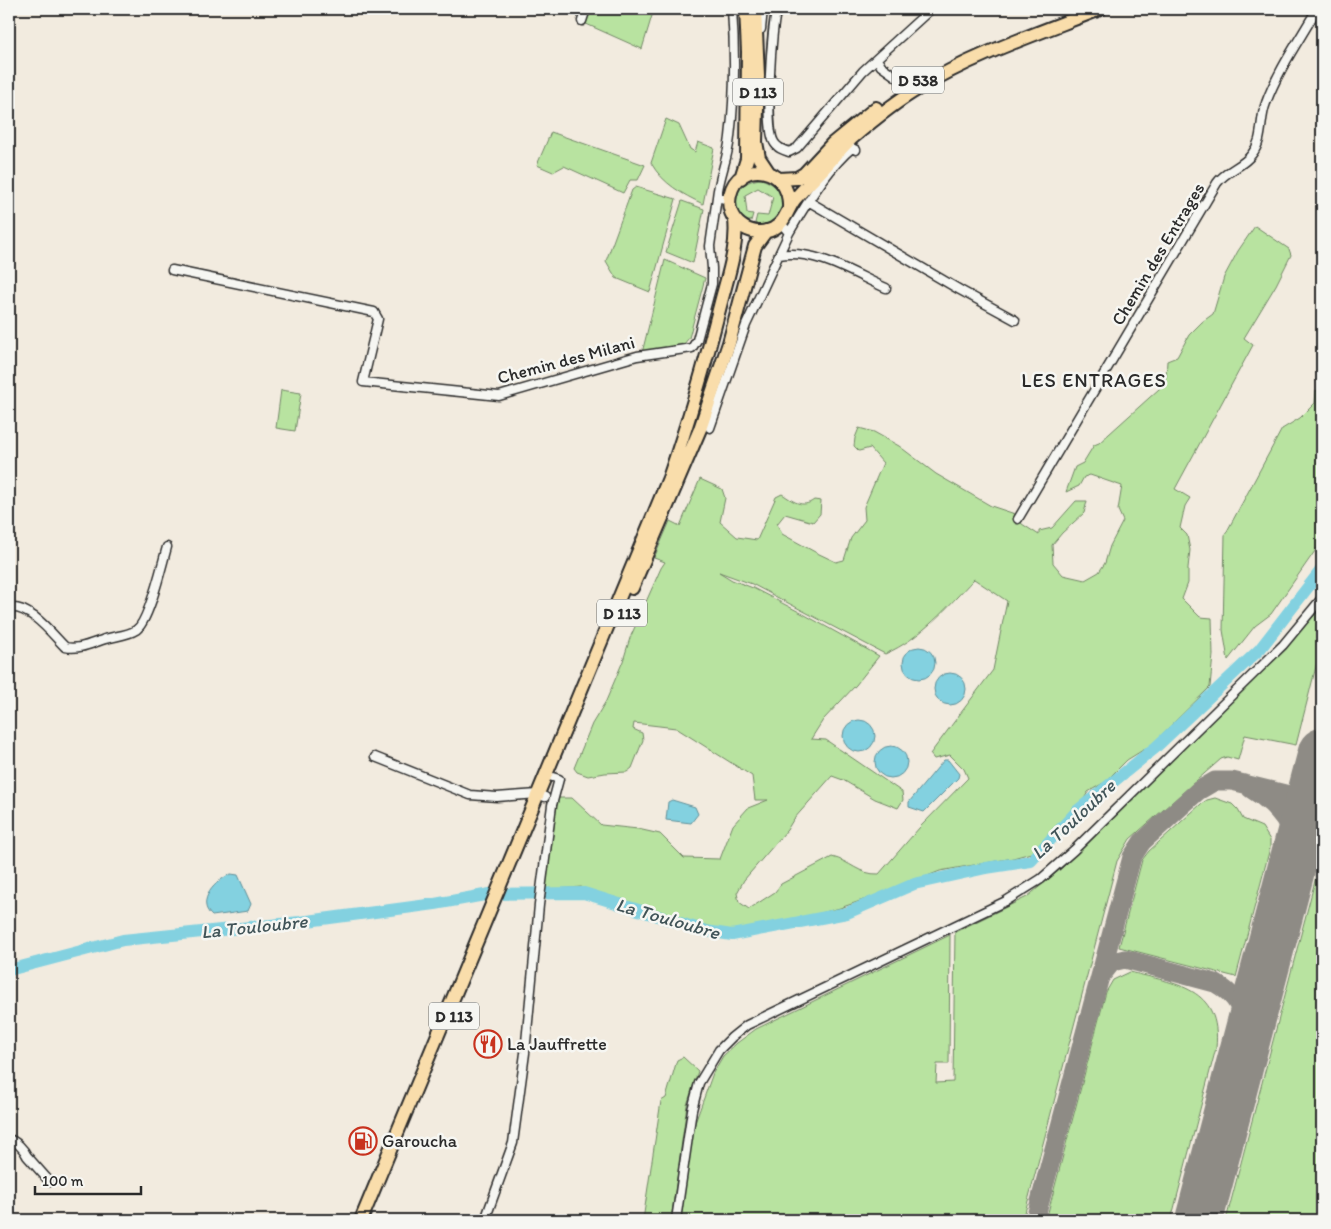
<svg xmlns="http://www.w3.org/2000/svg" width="1331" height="1229" font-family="Itim,sans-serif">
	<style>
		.green { fill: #b8e3a0; stroke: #728766; fill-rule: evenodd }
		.water { fill: #83d1e0; stroke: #608f98 }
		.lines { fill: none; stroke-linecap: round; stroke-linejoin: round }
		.river { stroke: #83d1e0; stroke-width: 12 }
		.taxiway { stroke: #8e8b85; stroke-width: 19 }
		.runway { stroke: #8e8b85; stroke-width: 48 }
		.street-casing { stroke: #2b2b2b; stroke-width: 11 }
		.primary-casing { stroke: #2b2b2b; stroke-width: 16 }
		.street { stroke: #f6f6f2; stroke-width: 8 }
		.primary { stroke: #f9ddab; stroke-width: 12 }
		.labels { text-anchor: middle; stroke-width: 5; stroke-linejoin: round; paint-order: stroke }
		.shield { fill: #f6f6f2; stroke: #686867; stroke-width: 1 }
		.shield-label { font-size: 16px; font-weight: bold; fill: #2b2b2b }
		.street-label { font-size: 18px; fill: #2b2b2b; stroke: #f6f6f2 }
		.poi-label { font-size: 18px; fill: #2b2b2b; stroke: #f6f6f2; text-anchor: start }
		.water-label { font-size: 19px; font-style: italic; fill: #415458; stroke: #f6f6f2 }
		.quarter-label { font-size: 20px; letter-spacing: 1px; fill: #2b2b2b; stroke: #f6f6f2 }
	</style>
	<rect width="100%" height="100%" fill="#f2ebdf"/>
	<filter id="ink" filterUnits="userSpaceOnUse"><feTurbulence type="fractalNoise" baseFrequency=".02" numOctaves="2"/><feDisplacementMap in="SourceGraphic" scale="10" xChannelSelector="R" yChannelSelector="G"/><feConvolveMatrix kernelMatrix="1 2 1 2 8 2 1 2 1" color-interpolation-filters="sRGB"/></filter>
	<g filter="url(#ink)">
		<!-- green -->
		<path class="green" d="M 588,9 L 654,9 L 642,49 L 584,23 Z
			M 666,119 L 679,125 L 690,149 L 695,152 L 698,142 L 714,148 L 703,204 C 682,194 663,184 651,163 Z
			M 551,132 L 645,165 L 638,180 L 630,180 L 623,193 L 564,166 L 553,172 L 537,165 Z
			M 761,179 C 781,185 793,205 775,221 C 771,224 765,225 760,226 L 755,223 L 757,215 L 768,216 L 773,197 L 758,188 L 745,195 L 747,213 L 753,214 L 751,221 L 748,221 L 739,216 C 733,196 738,181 761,179 Z
			M 636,187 L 676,199 L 650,292 L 616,278 L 606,261 L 632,190 Z
			M 682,201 L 704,209 L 693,263 L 666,252 Z
			M 1255,226 L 1289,249 L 1291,255 L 1276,285 L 1244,338 L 1253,345 L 1175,489 L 1190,498 L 1185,506 L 1180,528 L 1187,535 L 1190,550 L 1188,568 L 1188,583 L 1182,599 L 1200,617 L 1212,618 L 1213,655 L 1210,687 L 1151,745 L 1127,760 L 1105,782 L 1088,792 L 1081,804 L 1031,853 L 1013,858 L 940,871 L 889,891 L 840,908 L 779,924 L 727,931 L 659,913 L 633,903 L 581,887 L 545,890 L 558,798 L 572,798 L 601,825 L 638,829 L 660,834 L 684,858 L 720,859 L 733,825 L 748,808 L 768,800 L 755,800 L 752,776 L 676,728 L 634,723 L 633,729 L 642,733 L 643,740 L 632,768 L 627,772 L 605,773 L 588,776 L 577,772 L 574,768 L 592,724 L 606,701 L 623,661 L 630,638 L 661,568 L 665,562 L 654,558 L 670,521 L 680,526 L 700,479 L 722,489 L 725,498 L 720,522 L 737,537 L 757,540 L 776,497 L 782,494 C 793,501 802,509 814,500 L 821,501 L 820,514 L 813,522 L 785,514 L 777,524 L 782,534 L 815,552 L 836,562 L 844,560 L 851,538 L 865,520 L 864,507 L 883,463 L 870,448 L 859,451 L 854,446 L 855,438 L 859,428 L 874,432 L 899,446 L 936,474 L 991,506 L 1015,514 L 1022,524 L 1039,535 L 1039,531 L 1052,528 L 1076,501 L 1087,501 L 1084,513 L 1062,533 L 1052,545 L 1053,563 L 1063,575 L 1085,580 L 1099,572 L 1105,563 L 1110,546 L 1123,521 L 1118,510 L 1122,486 L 1090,475 L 1084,477 L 1079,486 L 1066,492 L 1075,467 L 1083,463 L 1094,445 L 1099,443 L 1159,389 L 1166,377 L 1167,361 L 1177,357 L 1189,335 L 1202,322 L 1213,314 L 1224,277 L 1238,251 ZM 719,572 L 752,584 L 885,654 C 922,638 947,607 974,579 L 1007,601 L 993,670 L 930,754 L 934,759 L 950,755 L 964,769 L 968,778 L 920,827 L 879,874 C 859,875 850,861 832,857 L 781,884 L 775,892 L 749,909 L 739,902 L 737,893 L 744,880 L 787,830 L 793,820 L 832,776 L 843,780 L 875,799 L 898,808 L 903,800 L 902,792 L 826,740 L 811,739 L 823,720 L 856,685 L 879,656 L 805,615 L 753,588 L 732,580 Z
			M 665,260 L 705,278 L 689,338 L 683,345 L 642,353 Z
			M 281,390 L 301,393 L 295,431 L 276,428 Z
			M 1316,390 L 1322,395 L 1322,541 L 1271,614 L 1255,626 L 1228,660 L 1223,630 L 1225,535 L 1282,429 L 1300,418 L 1315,403 Z
			M 1322,608 L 1322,643 L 1296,745 L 1245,735 L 1238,760 L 1227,757 L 1221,759 L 1130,839 L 1117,861 L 1023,1220 L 680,1220 L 691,1134 L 713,1073 L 723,1056 L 737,1043 L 756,1029 L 950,935 L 949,1064 L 937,1064 L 936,1083 L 953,1082 L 955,932 L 1027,897 L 1062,868 Z
			M 1215,798 L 1232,804 L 1238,810 L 1243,819 L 1262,827 L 1270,840 L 1270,848 L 1236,977 L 1119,947 L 1142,860 L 1149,851 L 1201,804 L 1207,800 Z
			M 1322,859 L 1322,1220 L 1226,1220 L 1317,873 Z
			M 1130,972 C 1176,984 1222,987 1216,1048 L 1171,1220 L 1046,1220 L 1106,992 L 1113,980 Z
			M 683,1057 L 698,1071 L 687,1105 L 671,1220 L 643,1220 L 661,1101 L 666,1098 L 677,1060 Z"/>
		<!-- water -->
		<path class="water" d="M903 663a16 16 0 1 1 32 0a16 16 0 1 1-32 0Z
			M934 689a16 16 0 1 1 32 0a16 16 0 1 1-32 0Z
			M843 736a16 16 0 1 1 32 0a16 16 0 1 1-32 0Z
			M875 762a16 16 0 1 1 32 0a16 16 0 1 1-32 0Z
			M 944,760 L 948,760 L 959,774 L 958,778 L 924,812 L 909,807 L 909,802 Z
			M 672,800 L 695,807 L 698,814 L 691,823 L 666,820 L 668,802 Z
			M 231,874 L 238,875 L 251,904 L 248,911 L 212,916 C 195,901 216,880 231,874 Z"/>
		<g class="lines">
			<!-- river -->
			<path class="river" d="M 9,970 L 123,940 L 300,922 L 435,904 L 490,894 L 584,893 L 706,931 L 732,935 L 847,913 L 914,884 L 986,868 L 1031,861 L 1077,811 L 1155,748 L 1260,649 L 1322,569"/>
			<!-- taxiway -->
			<path class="taxiway" d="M 1251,789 C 1269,800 1287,815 1293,837 C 1294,843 1294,850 1295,857
				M 1295,857 L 1303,843 L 1322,830
				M 1100,977 L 1112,962 L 1125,959 L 1215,983 C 1237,995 1246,1013 1247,1038
				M 1035,1220 L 1132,857 L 1142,842 L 1198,791 L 1215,781 L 1232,781 L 1322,803"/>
			<!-- runway -->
			<path class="runway" d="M 1199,1220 L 1322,752"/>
			<!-- street casing -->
			<g class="street-casing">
				<path id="street" d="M 777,9 C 771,26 765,128 774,142 C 777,148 783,150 789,152 L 797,148 L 863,71 L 931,9
					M 582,21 L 586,9
					M 761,29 L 763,9
					M 877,59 L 881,66 L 915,90
					M 729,200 L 717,197 C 719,177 728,158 730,137 C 735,95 735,51 732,9
					M 808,201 L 960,290 L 1015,320
					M 789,233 C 804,207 829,167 852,148 L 856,150
					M 779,255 C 817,249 852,273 886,288
					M 172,270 L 374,312 L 378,319 L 363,382 L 499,396 L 637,356 L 692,348 L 697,340 L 712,284 L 712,268 L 710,246 L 717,197
					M 710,428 L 746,325 L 789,233 L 781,223
					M 1018,519 L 1217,183 C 1226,170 1243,167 1252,154 C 1264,139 1259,120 1266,103 C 1278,70 1300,39 1317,9
					M 9,608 C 29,604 52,634 65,647 C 78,650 90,644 102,640 C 113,636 127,636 136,630 C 149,622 162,564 167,547
					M 375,757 L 470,795 L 497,797 L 538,794 L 545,797
					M 9,1139 C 16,1141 24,1149 27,1156 L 50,1182
					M 485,1220 L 513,1143 L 525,1053 L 539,905 L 552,805 L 559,779 L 546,775
					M 676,1220 L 692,1110 L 699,1083 L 719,1050 L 732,1037 L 747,1025 L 1006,901 L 1041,879 L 1074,850 L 1283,645 L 1322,598"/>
			</g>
			<!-- primary casing -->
			<g class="primary-casing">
				<path id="primary" d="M 755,9 L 758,76 L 756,142 L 759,158 L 769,173
					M 741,178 L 747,159 L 748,52 L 746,9
					M 779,179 L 797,178 L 804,174 L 832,144 L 876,108
					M 789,208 C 791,165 738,158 730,195 C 724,220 751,240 773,229 C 786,222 787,209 795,199 C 805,187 816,177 826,166 C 835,156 843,146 852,138 C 873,120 895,102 919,88 C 975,54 1039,33 1100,9
					M 632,588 L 700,429 L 729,343 L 755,246 L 766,231
					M 361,1220 L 669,478 C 689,420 706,361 721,302 C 728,275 738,247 735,220"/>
			</g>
			<!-- street -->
			<use href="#street" class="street"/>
			<!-- primary -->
			<use href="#primary" class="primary"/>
		</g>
	</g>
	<!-- icons -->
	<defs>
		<g id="restaurant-ring" transform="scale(1.4375)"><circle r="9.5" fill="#f6f6f2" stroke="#c8321e" stroke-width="1.5"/><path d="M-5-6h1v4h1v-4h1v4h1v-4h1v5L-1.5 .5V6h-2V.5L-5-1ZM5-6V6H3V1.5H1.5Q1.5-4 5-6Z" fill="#c8321e"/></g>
		<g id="fuel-ring" transform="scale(1.4375)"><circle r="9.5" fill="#f6f6f2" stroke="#c8321e" stroke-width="1.5"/><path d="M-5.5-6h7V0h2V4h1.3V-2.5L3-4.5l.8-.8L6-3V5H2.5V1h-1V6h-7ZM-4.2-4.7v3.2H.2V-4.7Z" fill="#c8321e"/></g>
	</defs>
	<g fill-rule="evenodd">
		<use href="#restaurant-ring" x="488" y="1044"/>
		<use href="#fuel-ring" x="363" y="1141"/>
	</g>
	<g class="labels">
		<!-- shield labels -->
		<g class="shield">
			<rect x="892" y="66.5" width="52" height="27" rx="4"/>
			<rect x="733" y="78.5" width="50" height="27" rx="4"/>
			<rect x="597" y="599.5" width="50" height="27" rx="4"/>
			<rect x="429" y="1002.5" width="50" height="27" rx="4"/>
		</g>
		<g class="shield-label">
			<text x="918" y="86">D 538</text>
			<text x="758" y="98">D 113</text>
			<text x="622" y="619">D 113</text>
			<text x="454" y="1022">D 113</text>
		</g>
		<!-- street labels -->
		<g class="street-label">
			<text transform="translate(1158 254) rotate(-59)" y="6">Chemin des Entrages</text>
			<text transform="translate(566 360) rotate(-15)" y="6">Chemin des Milani</text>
		</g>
		<!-- poi labels -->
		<g class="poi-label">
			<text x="507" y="1050">La Jauffrette</text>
			<text x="382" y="1147">Garoucha</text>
		</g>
		<!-- water labels -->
		<g class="water-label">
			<text transform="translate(1073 819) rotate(-43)" y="7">La Touloubre</text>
			<text transform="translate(668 918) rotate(16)" y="7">La Touloubre</text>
			<text transform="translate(254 926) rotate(-6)" y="7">La Touloubre</text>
		</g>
		<!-- quarter labels -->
		<g class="quarter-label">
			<text x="1094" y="387">LES ENTRAGES</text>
		</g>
	</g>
	<!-- margin -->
	<rect width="1331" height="1229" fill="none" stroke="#f6f6f2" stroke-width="30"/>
	<rect x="15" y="15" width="1301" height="1199" fill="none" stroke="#2b2b2b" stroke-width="2" filter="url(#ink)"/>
	<!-- scale -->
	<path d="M35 1186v8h106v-8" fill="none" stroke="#2b2b2b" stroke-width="2.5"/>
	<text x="42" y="1186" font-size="15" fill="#2b2b2b" stroke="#f6f6f2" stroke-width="4" paint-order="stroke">100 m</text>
</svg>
